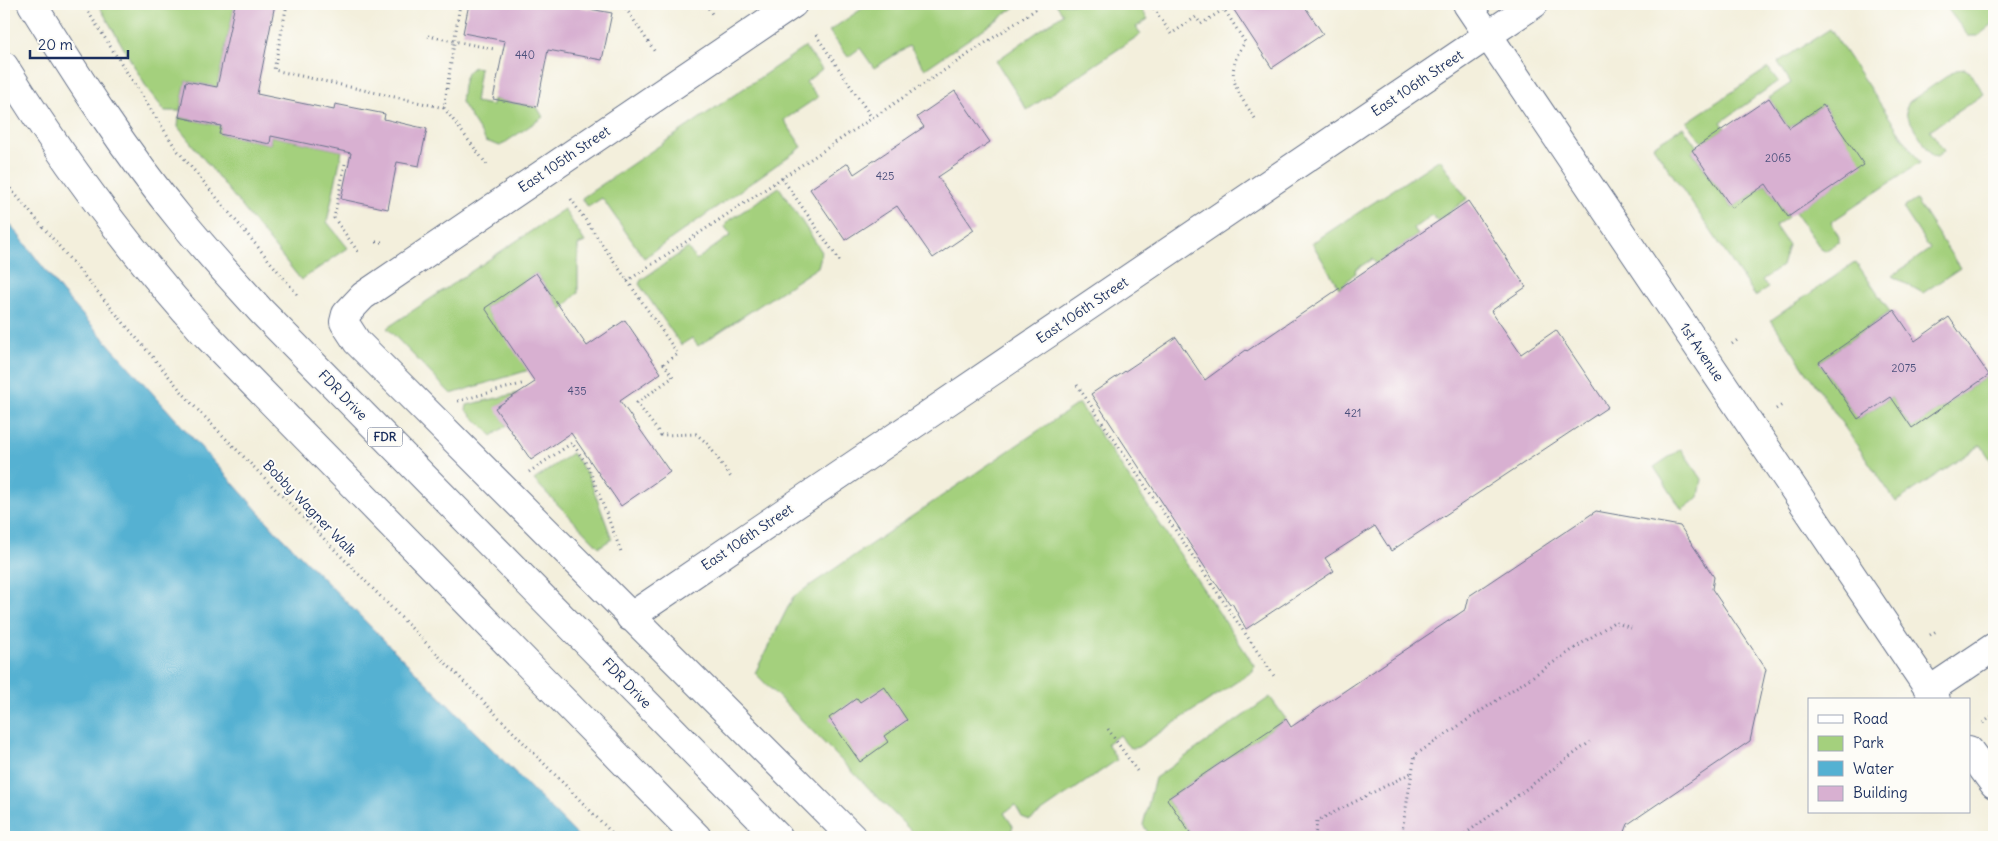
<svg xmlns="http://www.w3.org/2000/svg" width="1998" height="841" font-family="Delius,sans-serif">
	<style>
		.green { fill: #a4d07d; stroke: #60806e }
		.water { fill: #54b1d2; stroke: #387098 }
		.building { fill: #d8b0d1 }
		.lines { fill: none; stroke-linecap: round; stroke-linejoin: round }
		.minor-casing { stroke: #67728a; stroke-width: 30 }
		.major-casing { stroke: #67728a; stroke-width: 30 }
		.highway-casing { stroke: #67728a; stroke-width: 30 }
		.path { stroke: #67728a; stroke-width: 3; stroke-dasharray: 1 4; stroke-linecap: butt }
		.minor { stroke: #fff; stroke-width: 28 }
		.major { stroke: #fff; stroke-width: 28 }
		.highway { stroke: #fff; stroke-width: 28 }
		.labels { text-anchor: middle; stroke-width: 4; stroke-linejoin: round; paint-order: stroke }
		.number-label { font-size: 11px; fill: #4a4f7b }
		.shield { fill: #fdfcf7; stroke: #5f6c8c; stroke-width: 1 }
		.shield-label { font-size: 12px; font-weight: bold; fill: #1b2f5e }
		.street-label { font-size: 14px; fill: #1b2f5e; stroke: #fdfcf7 }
	</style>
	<rect width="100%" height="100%" fill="#fdfcf7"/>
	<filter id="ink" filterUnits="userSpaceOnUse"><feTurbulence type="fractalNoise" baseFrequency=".02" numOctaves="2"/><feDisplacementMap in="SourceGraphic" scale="10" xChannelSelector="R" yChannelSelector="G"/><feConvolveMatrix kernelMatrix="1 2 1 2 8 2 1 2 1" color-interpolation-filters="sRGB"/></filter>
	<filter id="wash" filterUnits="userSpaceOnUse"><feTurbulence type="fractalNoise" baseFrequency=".0096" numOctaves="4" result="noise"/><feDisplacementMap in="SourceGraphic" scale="20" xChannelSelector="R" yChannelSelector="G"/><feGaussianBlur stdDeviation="1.12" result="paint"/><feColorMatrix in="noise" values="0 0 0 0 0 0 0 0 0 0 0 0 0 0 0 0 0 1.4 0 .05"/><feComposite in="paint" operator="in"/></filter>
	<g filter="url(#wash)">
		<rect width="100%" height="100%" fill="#f3efdc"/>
		<!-- green -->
		<path class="green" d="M 98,4 L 235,4 L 217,87 L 186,81 L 180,111 L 165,111 L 148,90 Z
			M 869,4 L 1020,4 L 925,69 L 909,46 L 874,68 L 860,48 L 848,57 L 829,31 Z
			M 1056,4 L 1138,4 L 1148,19 L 1136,27 L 1141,34 L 1027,110 L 996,61 L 1063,14 Z
			M 1944,4 L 1994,4 L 1994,23 L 1978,36 L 1968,36 Z
			M 1830,29 L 1920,163 L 1831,222 L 1839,237 L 1839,242 L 1825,251 L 1821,249 L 1795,212 L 1863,165 L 1823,105 L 1789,128 L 1769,98 L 1791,83 L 1778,62 Z
			M 805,47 L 822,69 L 806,82 L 818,97 L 784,120 L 802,147 L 644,258 L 602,198 L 588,207 L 582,198 Z
			M 474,67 L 480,68 L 475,102 L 492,105 L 493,99 L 537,107 L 543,117 L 500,146 L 486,141 L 461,102 C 463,90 462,73 474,67 Z
			M 1768,68 L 1778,81 L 1721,122 L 1725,128 L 1703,143 L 1687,122 Z
			M 1965,69 L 1971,73 L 1984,94 L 1930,130 L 1944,151 L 1937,157 L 1932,156 L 1907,116 L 1906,109 L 1909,102 L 1956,70 Z
			M 179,117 L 221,126 L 220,134 L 270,144 L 271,136 L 342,151 L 327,222 L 348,248 L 301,280 L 178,127 Z
			M 1683,127 L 1697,147 L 1692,151 L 1732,208 L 1766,184 L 1788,217 L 1775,226 L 1788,245 L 1782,266 L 1762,280 L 1768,288 L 1755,296 L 1653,146 Z
			M 1440,159 L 1467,199 L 1437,221 L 1432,215 L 1414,228 L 1418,235 L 1376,264 L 1372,259 L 1355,270 L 1356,273 C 1349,277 1347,284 1339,288 L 1312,243 Z
			M 779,187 L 822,252 L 818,267 L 698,346 L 692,338 L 681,345 L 639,284 L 641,280 L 688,248 L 696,260 L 731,235 L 725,227 L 727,222 Z
			M 1916,200 L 1960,268 L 1923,293 L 1892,276 L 1930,249 L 1903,208 Z
			M 564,209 L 585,242 L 578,245 L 578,293 L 562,309 L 536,273 L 485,308 L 529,370 L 451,394 L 387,328 Z
			M 1856,262 L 1890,312 L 1819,362 L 1858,419 L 1891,397 L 1912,428 L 1989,375 L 1994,403 L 1994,465 L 1981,445 L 1896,502 L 1771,320 Z
			M 519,393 L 496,408 L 507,425 L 492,436 L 466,410 L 467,405 Z
			M 1079,403 L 1254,665 L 1253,671 L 1138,747 C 1128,751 1125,742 1120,735 L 1107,743 L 1117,760 L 1030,820 L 1022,817 L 1015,805 L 1004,813 L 1013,826 L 1010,834 L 1005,837 L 917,837 L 755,673 L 793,597 Z
			M 1681,449 L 1702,479 L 1699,497 L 1682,510 L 1654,467 Z
			M 572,453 L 588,475 L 612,539 L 599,547 L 534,480 Z
			M 1270,697 L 1286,719 L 1167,799 L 1193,837 L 1151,837 L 1143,825 L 1155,778 Z"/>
		<!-- water -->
		<path class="water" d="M 4,216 L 62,292 L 274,529 L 579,837 L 4,837 Z"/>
		<g id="blocks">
			<!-- building -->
			<path class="building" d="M 235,4 L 275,4 L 257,94 L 334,110 L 335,104 L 385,114 L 384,119 L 427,129 L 419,166 L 397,162 L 388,209 L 341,199 L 351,153 L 271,136 L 270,144 L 219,134 L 221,126 L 179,117 L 186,81 L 217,87 Z
				M 469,4 L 562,4 L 612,13 L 602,60 L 548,50 L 537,107 L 493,99 L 505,41 L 463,33 Z
				M 1230,4 L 1303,4 L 1323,34 L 1272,68 Z
				M 955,91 L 990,142 L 938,177 L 974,230 L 933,258 L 897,206 L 845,240 L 810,189 L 848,163 L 854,174 L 924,127 L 917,117 Z
				M 1769,98 L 1789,128 L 1823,105 L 1864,165 L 1788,217 L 1766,184 L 1732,208 L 1692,150 Z
				M 1468,201 L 1526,287 L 1491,311 L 1521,354 L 1556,330 L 1608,407 L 1391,551 L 1375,526 L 1325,558 L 1334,571 L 1246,629 L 1232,603 L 1230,604 L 1206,569 L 1091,394 L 1176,337 L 1205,380 L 1246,350 L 1247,351 Z
				M 536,273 L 587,346 L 625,320 L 661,373 L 620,401 L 670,472 L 621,506 L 571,433 L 531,460 L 495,408 L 535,382 L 485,308 Z
				M 1894,310 L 1915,341 L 1949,317 L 1989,375 L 1912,428 L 1891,397 L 1858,419 L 1819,362 Z
				M 1596,511 L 1680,526 L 1714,577 L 1712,589 L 1766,669 L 1750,741 L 1628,824 L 1623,837 L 1193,837 L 1167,799 L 1286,719 L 1291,727 L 1466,609 L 1469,596 Z
				M 884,686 L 907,720 L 884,736 L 888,742 L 860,762 L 829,718 L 857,698 L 860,702 Z"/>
		</g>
	</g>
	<g filter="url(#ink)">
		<use href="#blocks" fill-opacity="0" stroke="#67728a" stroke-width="1"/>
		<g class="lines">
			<!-- minor casing -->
			<g class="minor-casing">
				<path id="minor" d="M 793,4 L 363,296 L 346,314 L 344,322 L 357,342 L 852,837
					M 630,617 L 1488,35
					M 1930,690 L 1994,647"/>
			</g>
			<!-- major casing -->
			<g class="major-casing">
				<path id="major" d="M 1467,4 L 1936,700
					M 1488,35 L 1534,4
					M 1969,750 L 1994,784"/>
			</g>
			<!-- highway casing -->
			<g class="highway-casing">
				<path id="highway" d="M 32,4 C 78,78 125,152 181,220 C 206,251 234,281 261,311 L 778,837
					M 4,66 C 64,162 131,252 207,336 L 697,837"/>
			</g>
			<!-- path -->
			<path class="path" d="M 83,4 L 177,150 L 297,294
				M 287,4 L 274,70 L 444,108
				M 460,4 L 444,108 L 488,166
				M 623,4 L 655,52
				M 706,4 L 712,14
				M 1151,4 L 1171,34 L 1196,17 L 1201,24 L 1224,9 L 1245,42 C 1222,75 1237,91 1256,120
				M 816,35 L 872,118
				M 428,36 L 494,49
				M 345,164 L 334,218 L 359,253
				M 782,178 L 841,263
				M 4,181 L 193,405 L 616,837
				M 571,199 L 678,354 L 664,364 L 673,377 L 637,403 L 661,435 L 696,434 L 707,443 L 732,479
				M 376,242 L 385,242
				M 627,281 L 1044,4
				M 1732,344 L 1739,339
				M 1077,385 L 1274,676
				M 458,401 L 525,383
				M 1776,409 L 1784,404
				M 529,472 L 572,443 L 588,466 L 622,554
				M 1930,635 L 1938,630
				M 1983,723 L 1994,715
				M 1108,729 L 1137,771
				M 1315,837 L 1317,821 L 1411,773
				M 1401,837 L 1415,755 L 1614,622 L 1631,628
				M 1461,837 L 1590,742"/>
			<!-- minor -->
			<use href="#minor" class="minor"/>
			<!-- major -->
			<use href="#major" class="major"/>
			<!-- highway -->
			<use href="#highway" class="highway"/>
		</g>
	</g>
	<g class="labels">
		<!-- number labels -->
		<g class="number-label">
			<text x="525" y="59">440</text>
			<text x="1778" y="162">2065</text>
			<text x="885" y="180">425</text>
			<text x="1904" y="372">2075</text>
			<text x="577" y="395">435</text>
			<text x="1353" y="417">421</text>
		</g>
		<!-- shield labels -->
		<rect class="shield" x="367.5" y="427.5" width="35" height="19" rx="4"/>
		<g class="shield-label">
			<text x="385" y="441">FDR</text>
		</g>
		<!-- street labels -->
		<g class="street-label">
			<text transform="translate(1417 83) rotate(-34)" y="5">East 106th Street</text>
			<text transform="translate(564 159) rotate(-34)" y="5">East 105th Street</text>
			<text transform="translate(1082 310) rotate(-34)" y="5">East 106th Street</text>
			<text transform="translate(1702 352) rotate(56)" y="5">1st Avenue</text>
			<text transform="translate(343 395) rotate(46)" y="5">FDR Drive</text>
			<text transform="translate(310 508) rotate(46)" y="5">Bobby Wagner Walk</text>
			<text transform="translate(747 537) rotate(-34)" y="5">East 106th Street</text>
			<text transform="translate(627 683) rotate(46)" y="5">FDR Drive</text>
		</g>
	</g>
	<!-- margin -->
	<rect width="1998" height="841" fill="none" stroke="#fdfcf7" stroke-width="20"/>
	<!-- legend -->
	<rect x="1808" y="698" width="162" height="115" fill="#fdfcf7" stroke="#a3aaba"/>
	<rect x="1818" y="715" width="25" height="8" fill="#ffffff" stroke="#a3aaba"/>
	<text x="1853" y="724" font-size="15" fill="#1b2f5e">Road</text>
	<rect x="1818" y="736" width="25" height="15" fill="#a4d07d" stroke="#a3aaba"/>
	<text x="1853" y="748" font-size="15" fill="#1b2f5e">Park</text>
	<rect x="1818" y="761" width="25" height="15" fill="#54b1d2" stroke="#a3aaba"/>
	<text x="1853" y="774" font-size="15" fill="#1b2f5e">Water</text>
	<rect x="1818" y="786" width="25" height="15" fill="#d8b0d1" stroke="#a3aaba"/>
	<text x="1853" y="798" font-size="15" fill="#1b2f5e">Building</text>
	<!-- scale -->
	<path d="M30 50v8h98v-8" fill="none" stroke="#1b2f5e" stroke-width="2.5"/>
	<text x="38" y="50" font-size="15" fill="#1b2f5e" stroke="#fdfcf7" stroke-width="4" paint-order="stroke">20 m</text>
</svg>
